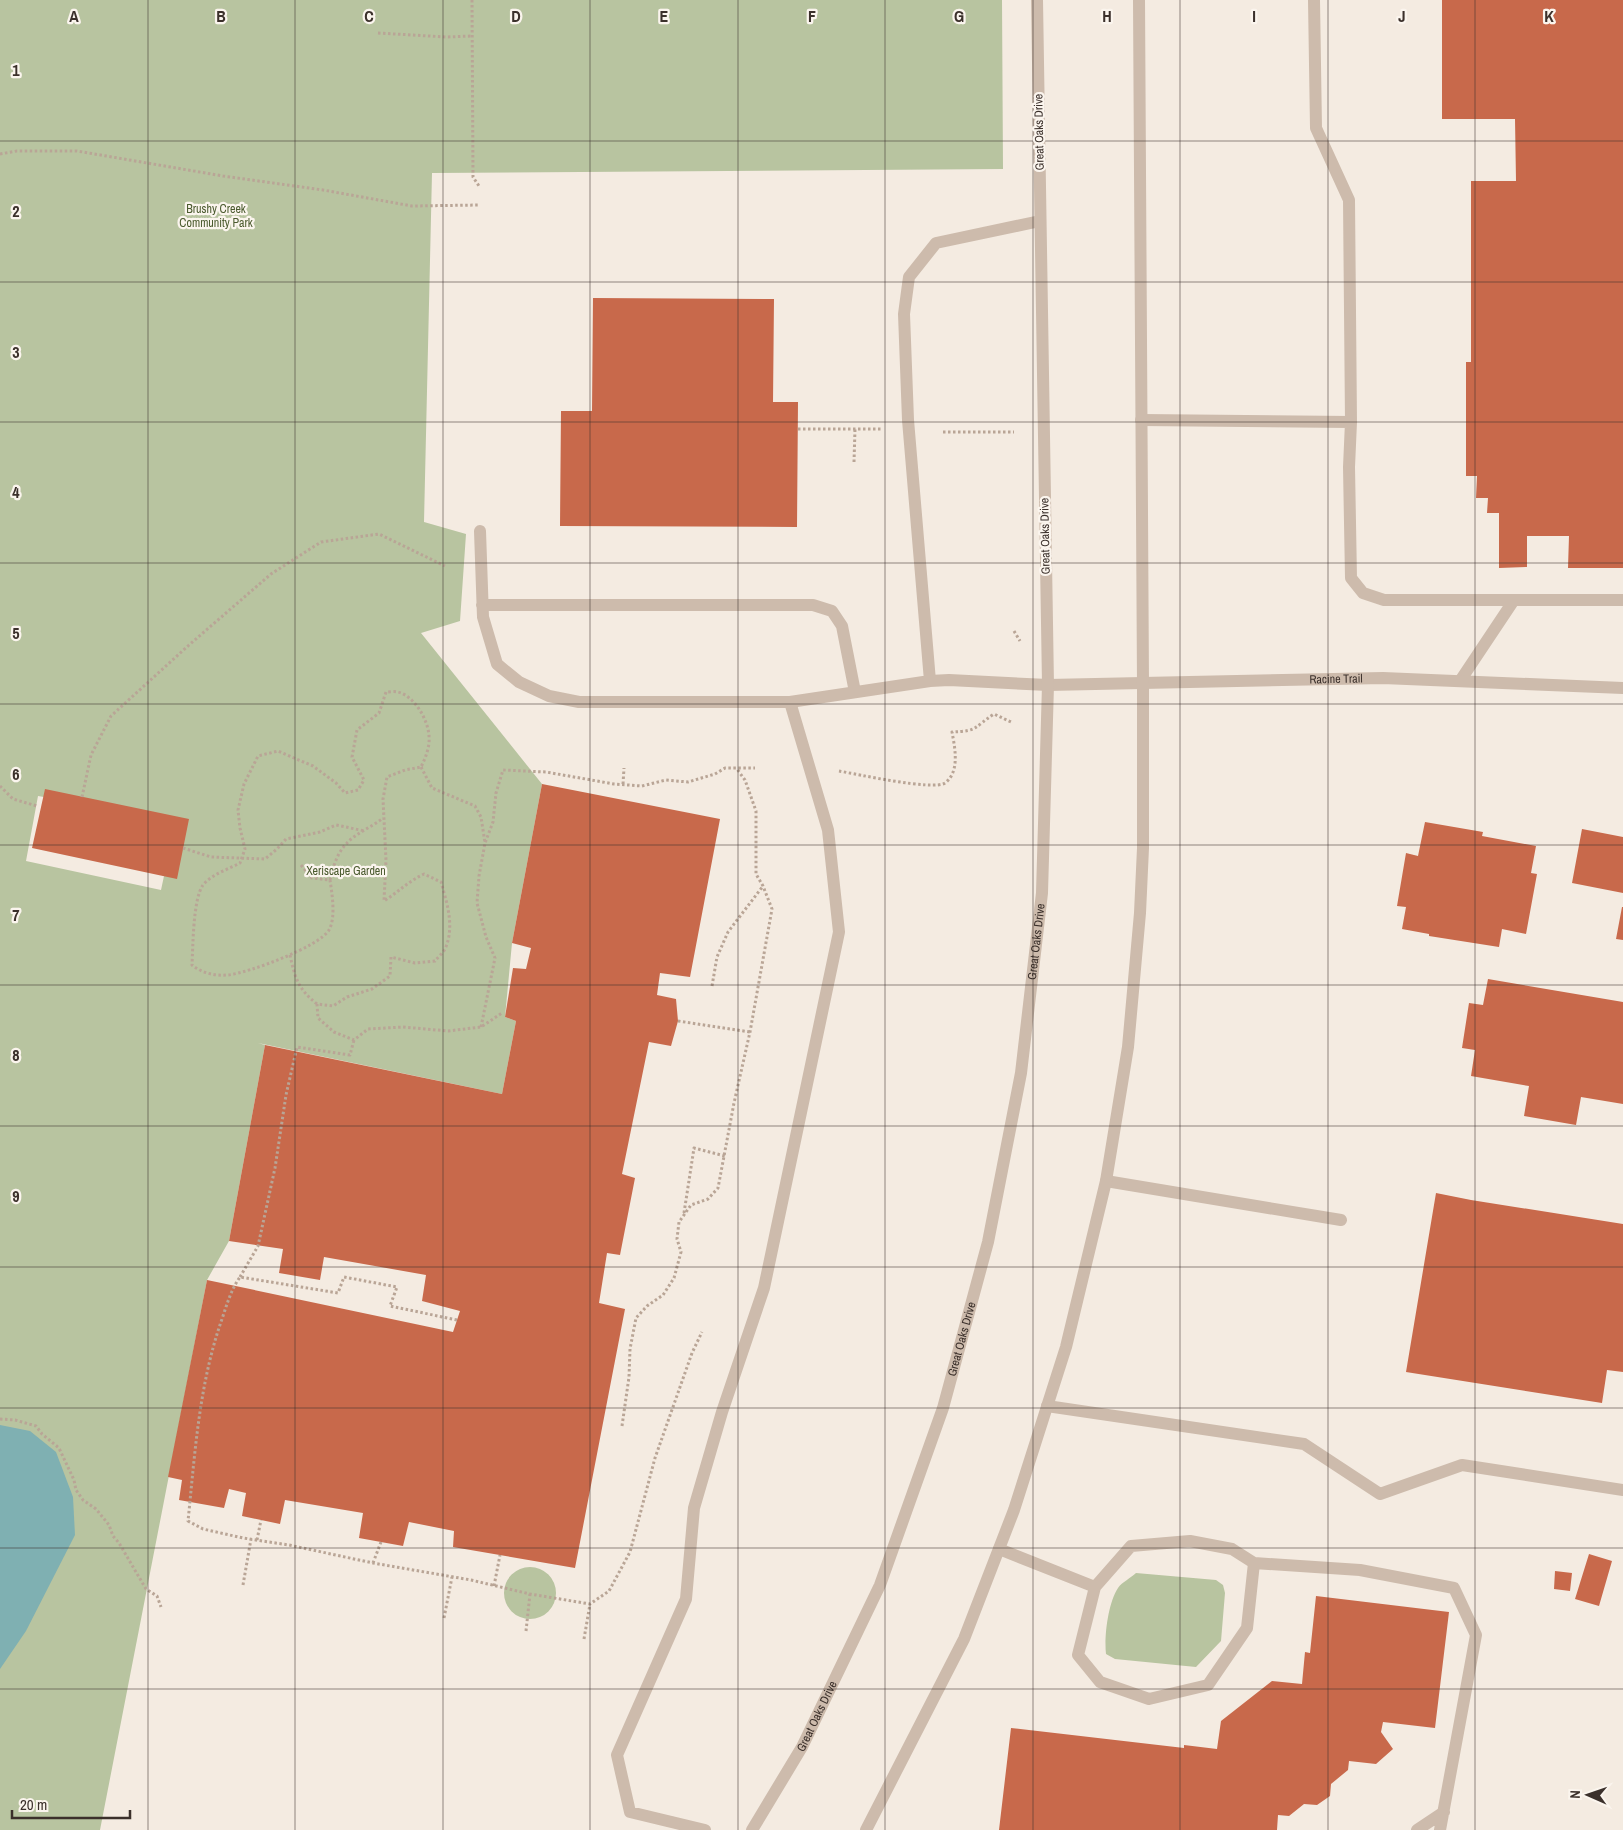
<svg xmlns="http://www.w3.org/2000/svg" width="1623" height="1830" font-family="'Archivo Narrow',sans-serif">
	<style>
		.green { fill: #b8c4a0; fill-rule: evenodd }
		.water { fill: #7fb0b2 }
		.building { fill: #c8694b }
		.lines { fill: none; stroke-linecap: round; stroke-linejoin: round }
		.path { stroke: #b9a596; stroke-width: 3; stroke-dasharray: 2.5 2.5; stroke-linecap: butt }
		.service { stroke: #cdbbac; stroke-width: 12 }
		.minor { stroke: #cdbbac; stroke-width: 12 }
		.tertiary { stroke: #cdbbac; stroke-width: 12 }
		.grid { fill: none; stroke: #3b302b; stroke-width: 1; stroke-opacity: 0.55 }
		.labels { text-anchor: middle; stroke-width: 4.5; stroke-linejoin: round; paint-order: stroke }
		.street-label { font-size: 12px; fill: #3b302b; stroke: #fbf5ee }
		.park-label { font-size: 12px; fill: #4a5a2e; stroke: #fbf5ee }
		.grid-label { font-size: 16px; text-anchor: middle; font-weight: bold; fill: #3b302b; stroke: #fbf5ee; stroke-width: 4.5; stroke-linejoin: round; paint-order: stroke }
	</style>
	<rect width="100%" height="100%" fill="#f4ebe1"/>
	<!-- green -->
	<path class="green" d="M 0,0 L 1002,0 L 1003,169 L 432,173 L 424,522 L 466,534 L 460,621 L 421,633 L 542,784 L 512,943 L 505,1017 L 516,1021 L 502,1094 L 258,1043 L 265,1045 L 229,1241 L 207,1280 L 100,1830 L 0,1830 ZM 38,796 L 176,820 L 161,890 L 26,861 Z
		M504 1593a26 26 0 1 1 52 0a26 26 0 1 1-52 0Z
		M 1136,1573 L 1216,1580 L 1223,1585 L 1225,1593 L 1221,1641 L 1196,1667 L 1115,1659 L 1106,1654 C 1104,1637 1108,1603 1118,1588 C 1122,1582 1131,1578 1136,1573 Z"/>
	<!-- water -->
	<path class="water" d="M 0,1425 L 30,1431 L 56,1452 L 73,1497 L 75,1535 L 26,1631 L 0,1669 Z"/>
	<!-- building -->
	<path class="building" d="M 1442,0 L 1623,0 L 1623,568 L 1568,568 L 1569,536 L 1527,536 L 1527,567 L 1499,568 L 1499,513 L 1487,513 L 1488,498 L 1476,498 L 1477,476 L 1466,476 L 1466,362 L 1471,362 L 1471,181 L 1516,181 L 1515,119 L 1442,119 Z
		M 593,298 L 774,299 L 773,402 L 798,402 L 797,527 L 560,526 L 561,411 L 592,411 Z
		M 542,784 L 720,819 L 690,977 L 660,973 L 657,995 L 676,999 L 678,1021 L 671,1046 L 649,1042 L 622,1174 L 635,1178 L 620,1255 L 607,1253 L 599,1303 L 625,1309 L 575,1568 L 453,1547 L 454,1531 L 409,1522 L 403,1546 L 359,1538 L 363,1513 L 285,1500 L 280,1524 L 242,1516 L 246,1493 L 229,1489 L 224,1508 L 179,1500 L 182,1480 L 168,1477 L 207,1280 L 453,1332 L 460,1311 L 422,1301 L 426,1275 L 324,1257 L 320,1280 L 279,1273 L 283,1249 L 229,1241 L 265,1045 L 502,1094 L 516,1021 L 505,1017 L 513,968 L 526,969 L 531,948 L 512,943 Z
		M 45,789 L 189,819 L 177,879 L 32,848 Z
		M 1425,822 L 1483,832 L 1482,836 L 1536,846 L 1531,873 L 1537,874 L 1526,934 L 1502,929 L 1499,947 L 1429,936 L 1429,934 L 1402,929 L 1406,907 L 1397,906 L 1406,853 L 1418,856 Z
		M 1582,829 L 1623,837 L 1623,893 L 1572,883 Z
		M 1622,907 L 1623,907 L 1623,940 L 1616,939 Z
		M 1488,979 L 1623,1002 L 1623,1104 L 1581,1097 L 1576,1125 L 1524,1116 L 1529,1086 L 1471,1076 L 1475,1050 L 1462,1048 L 1469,1003 L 1483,1005 Z
		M 1436,1193 L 1471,1200 L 1623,1224 L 1623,1372 L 1607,1370 L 1602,1403 L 1406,1372 Z
		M 1589,1554 L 1612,1561 L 1599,1606 L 1575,1599 Z
		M 1555,1571 L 1572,1573 L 1570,1591 L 1554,1589 Z
		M 1316,1596 L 1449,1612 L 1435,1728 L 1383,1722 L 1381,1732 L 1393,1749 L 1376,1764 L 1349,1761 L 1348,1770 L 1331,1784 L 1330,1796 L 1317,1805 L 1304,1804 L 1289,1816 L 1278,1815 L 1277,1830 L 999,1830 L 1011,1728 L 1184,1748 L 1184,1745 L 1217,1749 L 1221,1721 L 1272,1681 L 1302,1684 L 1305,1652 L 1310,1653 Z"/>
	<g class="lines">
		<!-- path -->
		<path class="path" d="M 472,0 L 473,177 L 479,186
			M 378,33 L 446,37 L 472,36
			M 0,154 L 17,151 L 77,151 L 223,176 L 323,190 L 412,206 L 479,205
			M 798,429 L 882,429
			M 943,432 L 1014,432
			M 854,462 L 855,429
			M 1014,631 L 1020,641
			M 421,767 L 432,788 L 475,806 L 481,817 L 485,843 L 493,822 L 496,793 L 503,770 L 546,772 L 614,784 L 642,786 L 666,780 L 688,782 L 715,774 L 725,768 L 755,768
			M 839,771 C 856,774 934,791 945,783 C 960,772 955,748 952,732 C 979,731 974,727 994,714 L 1011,722
			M 623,784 L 624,768
			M 0,786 L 13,799 L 37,806
			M 82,797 L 91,755 L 111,716 L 189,645 L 271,574 L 321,542 L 379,534 L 445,566
			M 183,848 L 211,857 L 265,859 L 277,849 L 286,839 L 320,832 L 336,825 L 365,831
			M 301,865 L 312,878 L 330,880 C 332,893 336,918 329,930 C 319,947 248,973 228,975 C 214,976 202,973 192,965 C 193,946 193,899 203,885 C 212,874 229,869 240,863 L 245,849 L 240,828 L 238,810 L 244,784 L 258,756 L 278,751 L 294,758 L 313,766 L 336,783 L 345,793 L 358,790 L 364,780 L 352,757 L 357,730 L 379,713 L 386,692 C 389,692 394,691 398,692 C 414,696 428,719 429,736 C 430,746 426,757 421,767 L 405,770 L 387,777 L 383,799 L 386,860 L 384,901 C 398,892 409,881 424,874 L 441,882 C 447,903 455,927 445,949 C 443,953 438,957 435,961 L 415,963 L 391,957 L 390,976 L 372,989 L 347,997 L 333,1006 L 317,1004 L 318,1018 L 334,1032 L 354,1040 L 368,1029 L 403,1027 L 448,1031 L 481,1027 L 502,1013
			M 330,880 C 333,867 337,853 347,843 C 356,833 372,827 383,818
			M 290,955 C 295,978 298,989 317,1004
			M 712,986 L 717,957 L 728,932 L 763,886
			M 678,1021 L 750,1032
			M 481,1027 L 495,958 L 486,937 L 477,903 L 479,876 L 485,843
			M 684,1213 L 694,1148 L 725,1156
			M 240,1277 L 258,1246 L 275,1168 L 286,1095 L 297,1047 L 350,1055 L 354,1040
			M 457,1320 L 390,1306 L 397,1287 L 344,1277 L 338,1293 L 240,1277 C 231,1290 227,1304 222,1319 C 199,1384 195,1453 188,1521 L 203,1529 L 243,1538 L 289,1545 L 373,1563 L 471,1580 L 530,1594 L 590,1604 L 609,1591 L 630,1552 L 655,1458 L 692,1353 L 702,1332
			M 0,1419 L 15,1420 L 36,1426 L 42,1434 L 59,1448 L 74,1480 L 76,1490 L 83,1500 L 96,1509 L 109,1525 L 113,1536 L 119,1543 L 146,1589 L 157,1596 L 161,1607
			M 622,1426 L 629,1377 L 630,1349 L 636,1318 L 647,1306 L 663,1295 L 674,1278 L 681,1252 L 677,1239 L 679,1222 L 691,1205 L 708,1199 L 718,1188 L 734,1103 L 750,1032 L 772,909 L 763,886 L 756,874 L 756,811 L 745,780 L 737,769
			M 257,1540 L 261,1520
			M 373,1563 L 381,1542
			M 243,1585 L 251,1539
			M 494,1586 L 500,1555
			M 444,1618 L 452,1577
			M 526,1631 L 530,1594
			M 584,1639 L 590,1604"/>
		<!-- service -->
		<path class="service" d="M 1141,420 L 1351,422 L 1349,200 L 1316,128 L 1314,0
			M 1351,422 L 1349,467 L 1351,578 L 1363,593 L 1384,600 L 1514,600
			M 480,531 L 483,617 L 497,664 L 519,682 L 549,696 L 579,702 L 790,702 L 930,681 L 949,680 L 1048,685
			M 482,605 L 813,605 L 832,611 L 842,626 L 855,692
			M 930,681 L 908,420 L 904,314 L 909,277 L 936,243 L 1040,221
			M 1460,681 L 1514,600 L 1623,600
			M 1106,1181 L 1341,1220
			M 1047,1406 L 1304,1444 L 1380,1494 L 1462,1465 L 1623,1490
			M 999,1549 L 1095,1587 L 1078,1655 L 1100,1682 L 1149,1699 L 1208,1685 L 1247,1628 L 1254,1563 L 1232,1549 L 1190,1541 L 1131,1546 L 1095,1587
			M 1254,1563 L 1360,1570 L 1454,1588 L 1476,1635 L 1440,1830
			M 705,1830 L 630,1812 L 617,1755 L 686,1599 L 694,1508 L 722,1412 L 764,1288 L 839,932 L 828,830 L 790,702
			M 1417,1830 L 1444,1812"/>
		<!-- minor -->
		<path class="minor" id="s1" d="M 1048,685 L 1383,678 L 1623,688"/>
		<!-- tertiary -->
		<g class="tertiary">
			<path id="s2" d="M 752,1830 L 802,1747 L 880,1585 L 943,1408 L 988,1242 L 1021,1073 L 1042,893 L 1048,685 L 1037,0"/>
			<path d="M 866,1830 L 964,1639 L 1014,1510 L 1066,1347 L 1106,1181 L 1128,1047 L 1140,913 L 1143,848 L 1143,683 L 1139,0"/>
		</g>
	</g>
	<!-- grid -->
	<path class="grid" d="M 148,0 L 148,1830M 295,0 L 295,1830M 443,0 L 443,1830M 590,0 L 590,1830M 738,0 L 738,1830M 885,0 L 885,1830M 1033,0 L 1033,1830M 1180,0 L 1180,1830M 1328,0 L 1328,1830M 1475,0 L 1475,1830M 0,141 L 1623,141M 0,282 L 1623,282M 0,422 L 1623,422M 0,563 L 1623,563M 0,704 L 1623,704M 0,845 L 1623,845M 0,985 L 1623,985M 0,1126 L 1623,1126M 0,1267 L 1623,1267M 0,1408 L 1623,1408M 0,1548 L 1623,1548M 0,1689 L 1623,1689"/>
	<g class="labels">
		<!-- street labels -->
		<g class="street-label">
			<text transform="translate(1039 132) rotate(-91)" y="4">Great Oaks Drive</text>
			<text transform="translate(1045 536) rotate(-91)" y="4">Great Oaks Drive</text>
			<text dy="4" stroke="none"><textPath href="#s1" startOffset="288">Racine Trail</textPath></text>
			<text dy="4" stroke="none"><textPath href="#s2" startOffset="941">Great Oaks Drive</textPath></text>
			<text dy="4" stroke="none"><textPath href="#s2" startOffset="536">Great Oaks Drive</textPath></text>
			<text dy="4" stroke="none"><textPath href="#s2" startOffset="131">Great Oaks Drive</textPath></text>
		</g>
		<!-- park labels -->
		<g class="park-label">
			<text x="216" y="213">Brushy Creek<tspan x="216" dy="14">Community Park</tspan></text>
			<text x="346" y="875">Xeriscape Garden</text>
		</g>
	</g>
	<g class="grid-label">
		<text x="74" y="22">A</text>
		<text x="221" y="22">B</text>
		<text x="369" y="22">C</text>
		<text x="516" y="22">D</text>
		<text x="664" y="22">E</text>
		<text x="812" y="22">F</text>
		<text x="959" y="22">G</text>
		<text x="1107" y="22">H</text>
		<text x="1254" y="22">I</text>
		<text x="1402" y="22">J</text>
		<text x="1549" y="22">K</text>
		<text x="16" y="76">1</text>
		<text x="16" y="217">2</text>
		<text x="16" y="358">3</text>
		<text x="16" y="498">4</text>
		<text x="16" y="639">5</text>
		<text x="16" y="780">6</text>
		<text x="16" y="921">7</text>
		<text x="16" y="1061">8</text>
		<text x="16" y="1202">9</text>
	</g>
	<!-- north arrow -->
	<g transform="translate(1588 1795) rotate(272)" stroke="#fbf5ee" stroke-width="4" paint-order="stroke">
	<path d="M0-4L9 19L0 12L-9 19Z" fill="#3b302b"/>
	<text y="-8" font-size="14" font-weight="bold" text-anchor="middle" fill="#3b302b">N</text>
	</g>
	<!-- scale -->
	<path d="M12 1810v8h118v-8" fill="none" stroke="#3b302b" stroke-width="2.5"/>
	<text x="20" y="1810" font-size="15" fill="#3b302b" stroke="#fbf5ee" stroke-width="4" paint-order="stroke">20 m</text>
</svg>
